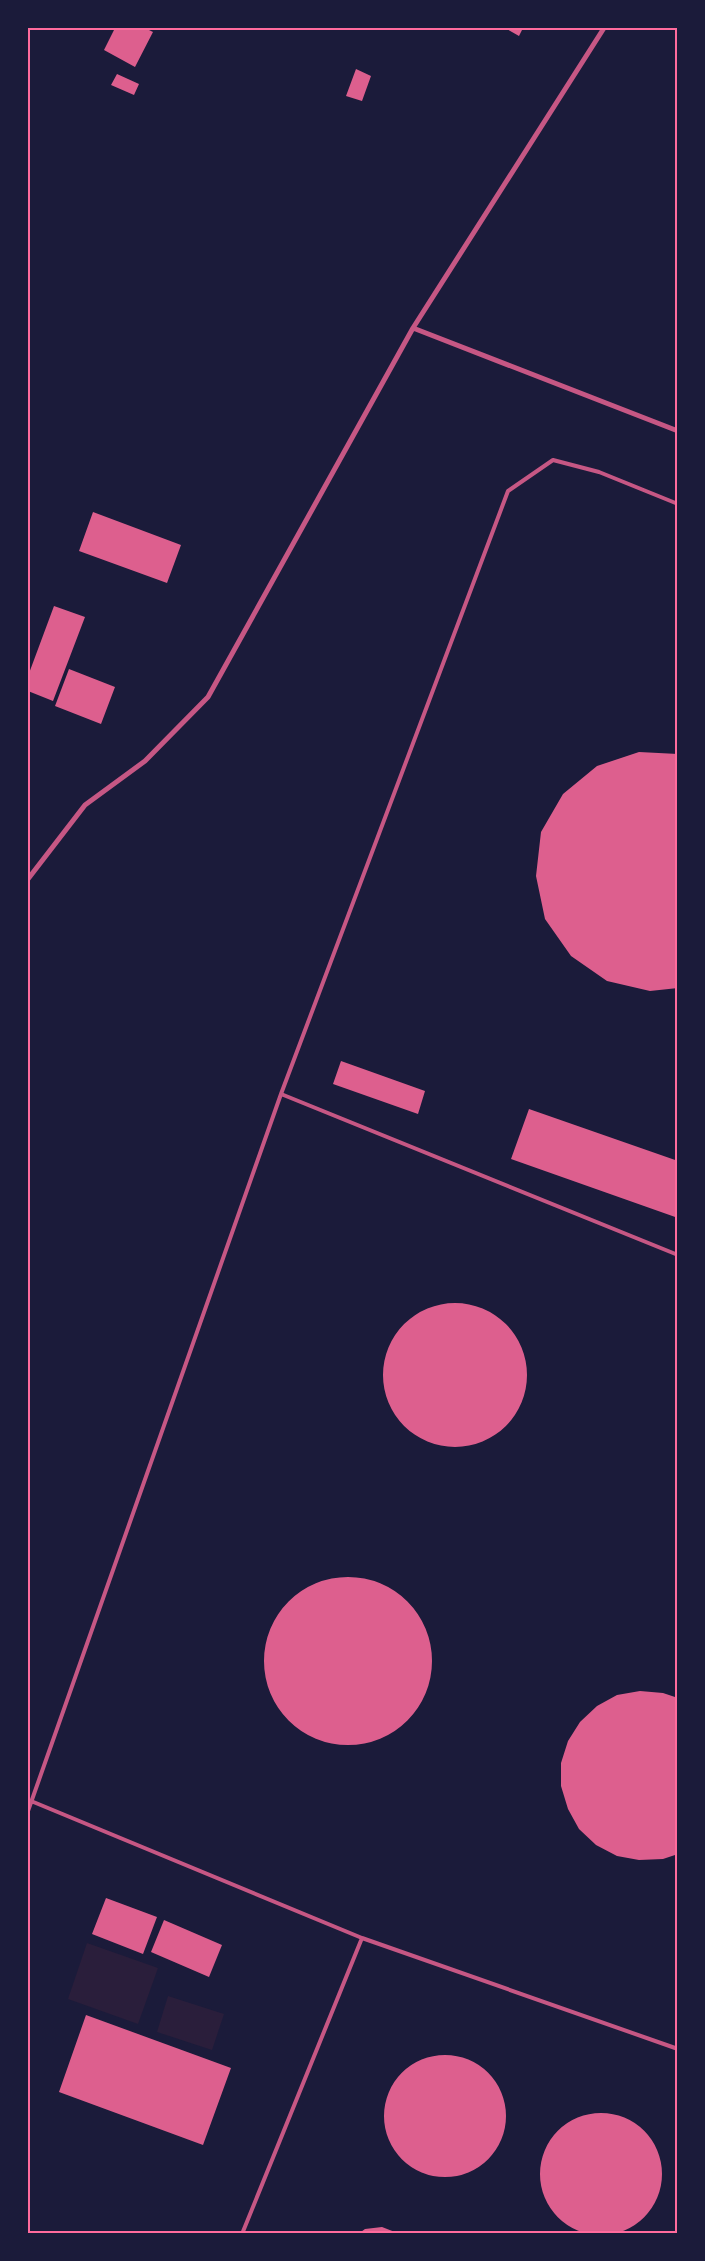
<svg xmlns="http://www.w3.org/2000/svg" width="705" height="2261" font-family="'Public Sans',sans-serif">
	<style>
		.green { fill: #2a1e3b }
		.building { fill: #dd5f8e }
		.lines { fill: none; stroke-linecap: round; stroke-linejoin: round }
		.service { stroke: #c65784; stroke-width: 4 }
		.minor { stroke: #c65784; stroke-width: 5 }
		.neatline { fill: none; stroke: #ff6b9d; stroke-width: 2 }
	</style>
	<rect width="100%" height="100%" fill="#1b1b3a"/>
	<!-- green -->
	<path class="green" d="M 87,1943 L 158,1968 L 138,2024 L 68,1999 Z
		M 168,1996 L 224,2014 L 212,2050 L 157,2032 Z"/>
	<!-- building -->
	<path class="building" d="M 115,28 L 145,28 L 153,32 L 135,67 L 104,50 Z
		M 505,28 L 523,28 L 519,36 Z
		M 356,69 L 371,76 L 362,101 L 346,96 Z
		M 117,74 L 139,84 L 134,95 L 111,85 Z
		M 93,512 L 181,545 L 167,583 L 79,551 Z
		M 54,606 L 85,617 L 53,701 L 28,691 L 28,676 Z
		M 69,669 L 115,687 L 101,724 L 55,706 Z
		M 639,752 L 678,754 L 678,988 L 650,991 L 607,981 L 571,956 L 545,919 L 536,876 L 541,832 L 563,794 L 597,766 Z
		M 341,1061 L 425,1091 L 418,1114 L 333,1084 Z
		M 529,1109 L 678,1161 L 678,1218 L 511,1159 Z
		M383 1375a72 72 0 1 1 144 0a72 72 0 1 1-144 0Z
		M264 1661a84 84 0 1 1 168 0a84 84 0 1 1-168 0Z
		M 640,1691 L 663,1693 L 678,1698 L 678,1854 L 663,1859 L 639,1860 L 617,1856 L 596,1845 L 579,1829 L 568,1809 L 561,1786 L 561,1763 L 568,1741 L 580,1722 L 597,1706 L 617,1695 Z
		M 106,1898 L 157,1917 L 143,1954 L 92,1934 Z
		M 164,1920 L 222,1945 L 209,1977 L 151,1952 Z
		M 86,2015 L 231,2068 L 203,2145 L 59,2092 Z
		M384 2116a61 61 0 1 1 122 0a61 61 0 1 1-122 0Z
		M540 2174a61 61 0 1 1 122 0a61 61 0 1 1-122 0Z
		M 382,2227 L 400,2234 L 358,2234 L 365,2229 Z"/>
	<g class="lines">
		<!-- service -->
		<path class="service" d="M 281,1094 L 678,1255
			M 31,1801 L 362,1938 L 678,2049
			M 28,1811 L 281,1094 L 508,491 L 553,460 L 599,472 L 678,504
			M 242,2234 L 362,1938"/>
		<!-- minor -->
		<path class="minor" d="M 413,328 L 678,431
			M 28,879 L 85,805 L 145,761 L 208,697 L 413,328 L 604,28"/>
	</g>
	<!-- border -->
	<rect width="705" height="2261" fill="none" stroke="#1b1b3a" stroke-width="58"/>
	<rect x="29" y="29" width="647" height="2203" class="neatline"/>
</svg>
